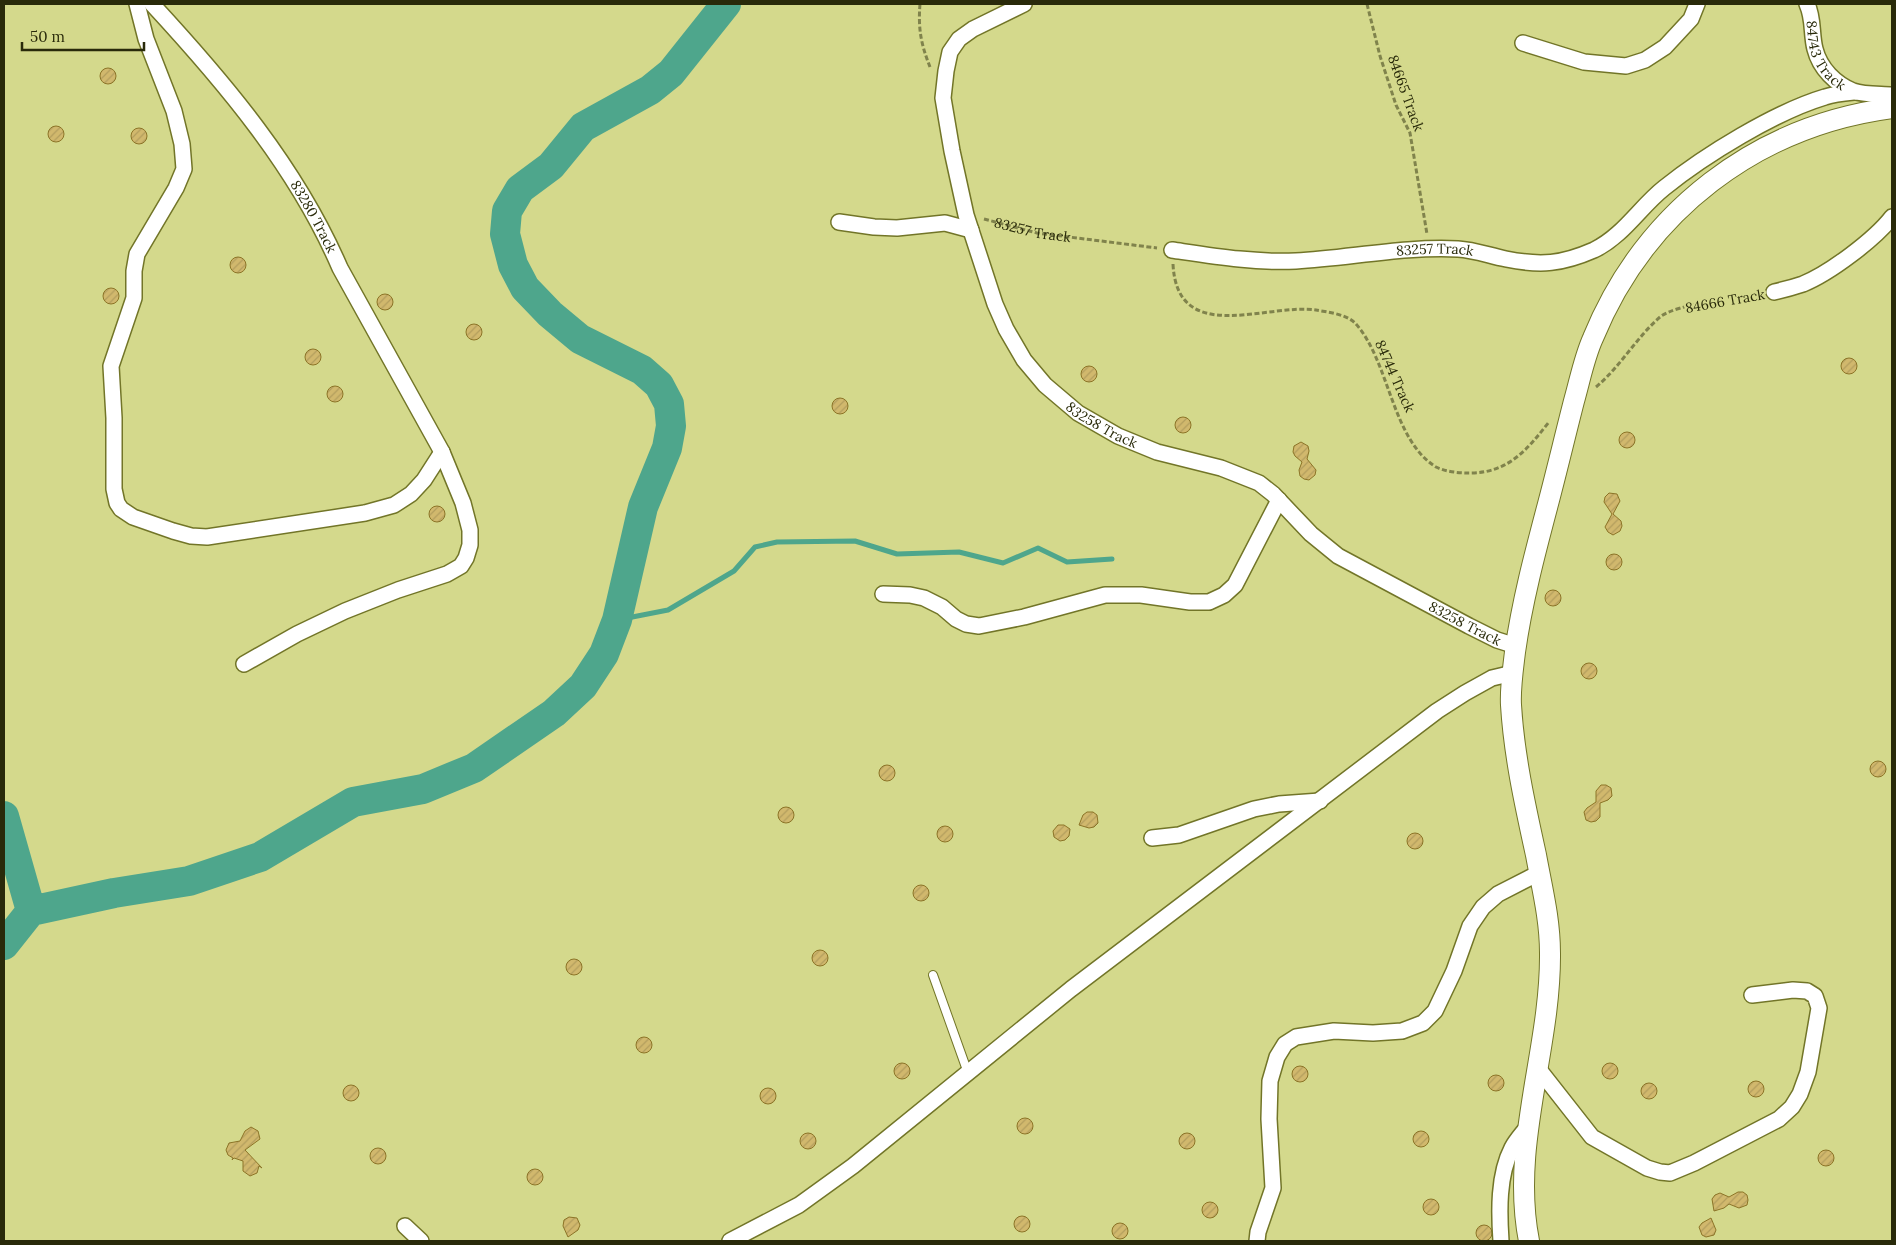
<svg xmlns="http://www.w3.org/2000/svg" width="1896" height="1245" font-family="Lora,serif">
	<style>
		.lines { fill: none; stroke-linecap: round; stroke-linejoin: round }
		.stream { stroke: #4ea68c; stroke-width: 5 }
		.river { stroke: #4ea68c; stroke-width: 30 }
		.building { fill: url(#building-hatch); stroke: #8c7427 }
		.service-casing { stroke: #727528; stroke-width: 10 }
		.minor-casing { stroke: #727528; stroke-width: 18 }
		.tertiary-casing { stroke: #727528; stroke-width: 22 }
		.path { stroke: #80834c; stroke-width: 3; stroke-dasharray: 5 2.5; stroke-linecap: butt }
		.service { stroke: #fff; stroke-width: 8 }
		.minor { stroke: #fff; stroke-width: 15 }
		.tertiary { stroke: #fff; stroke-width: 20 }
		.labels { text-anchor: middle; stroke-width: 4.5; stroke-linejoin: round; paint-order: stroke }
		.street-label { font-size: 14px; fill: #292a0a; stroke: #d4d98c }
	</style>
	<defs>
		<pattern id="building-hatch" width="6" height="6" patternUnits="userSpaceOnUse" patternTransform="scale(1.25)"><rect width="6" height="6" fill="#d1b86d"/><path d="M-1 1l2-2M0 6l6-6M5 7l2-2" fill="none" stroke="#b39e5d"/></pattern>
	</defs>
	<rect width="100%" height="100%" fill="#d4d98c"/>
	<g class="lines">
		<!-- stream -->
		<path class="stream" d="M 617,620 L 668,610 L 734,571 L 755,547 L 777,542 L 855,541 L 897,554 L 959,552 L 1003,563 L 1038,548 L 1067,562 L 1112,559"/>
		<!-- river -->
		<path class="river" d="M 4,816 L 31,911 L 4,945
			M 31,911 L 114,893 L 189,881 L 260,857 L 353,802 L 423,789 L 474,768 L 554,713 L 583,686 L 604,654 L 617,620 L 643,507 L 667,448 L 671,426 L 669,404 L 659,385 L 642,370 L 580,339 L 550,314 L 525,288 L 513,265 L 505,234 L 507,211 L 520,189 L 551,166 L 583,127 L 650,90 L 671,73 L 726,4"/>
	</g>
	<!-- building -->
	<path class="building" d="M100 76a8 8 0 1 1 16 0a8 8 0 1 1-16 0Z
		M48 134a8 8 0 1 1 16 0a8 8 0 1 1-16 0Z
		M131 136a8 8 0 1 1 16 0a8 8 0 1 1-16 0Z
		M230 265a8 8 0 1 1 16 0a8 8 0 1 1-16 0Z
		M103 296a8 8 0 1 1 16 0a8 8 0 1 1-16 0Z
		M377 302a8 8 0 1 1 16 0a8 8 0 1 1-16 0Z
		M466 332a8 8 0 1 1 16 0a8 8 0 1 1-16 0Z
		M305 357a8 8 0 1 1 16 0a8 8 0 1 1-16 0Z
		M1841 366a8 8 0 1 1 16 0a8 8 0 1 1-16 0Z
		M1081 374a8 8 0 1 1 16 0a8 8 0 1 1-16 0Z
		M327 394a8 8 0 1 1 16 0a8 8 0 1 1-16 0Z
		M832 406a8 8 0 1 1 16 0a8 8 0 1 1-16 0Z
		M1175 425a8 8 0 1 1 16 0a8 8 0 1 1-16 0Z
		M1619 440a8 8 0 1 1 16 0a8 8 0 1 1-16 0Z
		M 1301,442 L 1308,446 L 1309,451 L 1307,459 L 1316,470 L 1315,475 L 1309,480 L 1304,479 L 1300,476 L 1299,470 L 1302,462 L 1295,456 L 1293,452 L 1294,446 Z
		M 1609,493 L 1617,494 L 1620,501 L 1613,514 L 1621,521 L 1622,526 L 1620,531 L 1613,535 L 1608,532 L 1605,527 L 1612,514 L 1604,502 L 1605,497 Z
		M429 514a8 8 0 1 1 16 0a8 8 0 1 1-16 0Z
		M1606 562a8 8 0 1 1 16 0a8 8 0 1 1-16 0Z
		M1545 598a8 8 0 1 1 16 0a8 8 0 1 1-16 0Z
		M1581 671a8 8 0 1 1 16 0a8 8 0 1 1-16 0Z
		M1870 769a8 8 0 1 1 16 0a8 8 0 1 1-16 0Z
		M879 773a8 8 0 1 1 16 0a8 8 0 1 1-16 0Z
		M 1601,785 L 1606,785 L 1611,788 L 1612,796 L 1608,800 L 1600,803 L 1600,817 L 1596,821 L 1591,822 L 1586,820 L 1584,812 L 1587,808 L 1596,802 L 1596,791 Z
		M778 815a8 8 0 1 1 16 0a8 8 0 1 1-16 0Z
		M 1087,812 L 1093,812 L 1097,815 L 1098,823 L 1094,827 L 1089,828 L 1079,825 L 1083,815 Z
		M 1058,825 L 1064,825 L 1070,829 L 1069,836 L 1065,840 L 1060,841 L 1054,837 L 1053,831 Z
		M937 834a8 8 0 1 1 16 0a8 8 0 1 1-16 0Z
		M1407 841a8 8 0 1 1 16 0a8 8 0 1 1-16 0Z
		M913 893a8 8 0 1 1 16 0a8 8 0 1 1-16 0Z
		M812 958a8 8 0 1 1 16 0a8 8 0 1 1-16 0Z
		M566 967a8 8 0 1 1 16 0a8 8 0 1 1-16 0Z
		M636 1045a8 8 0 1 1 16 0a8 8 0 1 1-16 0Z
		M1602 1071a8 8 0 1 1 16 0a8 8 0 1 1-16 0Z
		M894 1071a8 8 0 1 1 16 0a8 8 0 1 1-16 0Z
		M1292 1074a8 8 0 1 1 16 0a8 8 0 1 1-16 0Z
		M1488 1083a8 8 0 1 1 16 0a8 8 0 1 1-16 0Z
		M1748 1089a8 8 0 1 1 16 0a8 8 0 1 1-16 0Z
		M1641 1091a8 8 0 1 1 16 0a8 8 0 1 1-16 0Z
		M343 1093a8 8 0 1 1 16 0a8 8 0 1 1-16 0Z
		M760 1096a8 8 0 1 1 16 0a8 8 0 1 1-16 0Z
		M1017 1126a8 8 0 1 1 16 0a8 8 0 1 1-16 0Z
		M 251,1127 L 258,1131 L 260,1139 L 245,1150 L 262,1168 L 259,1166 L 257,1173 L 250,1176 L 243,1171 L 243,1161 L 234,1158 L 232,1160 L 233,1158 L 228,1155 L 226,1150 L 229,1143 L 240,1141 L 245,1131 Z
		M1413 1139a8 8 0 1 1 16 0a8 8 0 1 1-16 0Z
		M1179 1141a8 8 0 1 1 16 0a8 8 0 1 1-16 0Z
		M800 1141a8 8 0 1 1 16 0a8 8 0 1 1-16 0Z
		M370 1156a8 8 0 1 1 16 0a8 8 0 1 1-16 0Z
		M1818 1158a8 8 0 1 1 16 0a8 8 0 1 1-16 0Z
		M527 1177a8 8 0 1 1 16 0a8 8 0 1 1-16 0Z
		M 1738,1192 L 1743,1192 L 1747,1195 L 1748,1200 L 1747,1205 L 1739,1208 L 1729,1204 L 1724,1208 L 1714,1211 L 1712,1199 L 1715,1195 L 1720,1193 L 1729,1197 Z
		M1423 1207a8 8 0 1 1 16 0a8 8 0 1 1-16 0Z
		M1202 1210a8 8 0 1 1 16 0a8 8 0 1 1-16 0Z
		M1014 1224a8 8 0 1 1 16 0a8 8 0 1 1-16 0Z
		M 569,1217 L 577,1218 L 580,1225 L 578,1230 L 568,1237 L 563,1226 L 564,1220 Z
		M 1711,1218 L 1716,1230 L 1714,1235 L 1706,1237 L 1702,1235 L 1699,1227 L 1702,1223 Z
		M1112 1231a8 8 0 1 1 16 0a8 8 0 1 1-16 0Z
		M1476 1233a8 8 0 1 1 16 0a8 8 0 1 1-16 0Z"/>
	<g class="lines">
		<!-- service casing -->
		<g class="service-casing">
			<path id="service" d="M 933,975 L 968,1073"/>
		</g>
		<!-- minor casing -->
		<g class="minor-casing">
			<g id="minor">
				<path d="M 137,4 L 146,39 L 174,111 L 182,144 L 184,169 L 176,188 L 137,254 L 134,271 L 134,298 L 111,366 L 114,418 L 114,489 L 117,503 L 121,509 L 133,517 L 173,531 L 191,536 L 207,537 L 365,513 L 394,505 L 411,494 L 424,480 L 442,452"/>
				<path id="s2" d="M 152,4 C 225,83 297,168 340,268 L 442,452 L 463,503 L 470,530 L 470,545 L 466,558 L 461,566 L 447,574 L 398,590 L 345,611 L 297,634 L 244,664"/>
				<path id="s3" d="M 1024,4 L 973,29 L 959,39 L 950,52 L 946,71 L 943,98 L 952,151 L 966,215 L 995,304 L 1006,329 L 1024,360 L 1045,385 L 1078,413 L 1118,436 L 1157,452 L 1221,468 L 1259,483 L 1273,494 L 1311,534 L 1338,556 L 1469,626 L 1497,640 L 1516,646"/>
				<path id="s4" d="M 1807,4 C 1814,19 1811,34 1815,49 C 1820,69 1836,84 1853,91 C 1864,95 1881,94 1892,95"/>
				<path d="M 1523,43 L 1584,62 L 1626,66 L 1645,60 L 1665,47 L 1691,19 L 1697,4"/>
				<path d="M 839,222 L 874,227 L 897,228 L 945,223 L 971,230"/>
				<path id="s5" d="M 1172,250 C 1213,256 1255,263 1296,261 C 1349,258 1407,246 1458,249 C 1475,250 1490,256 1506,259 C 1541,266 1562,264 1594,250 C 1623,236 1640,207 1664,188 C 1705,155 1775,112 1825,97 C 1834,94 1845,93 1855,92"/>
				<path d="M 1774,292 C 1783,290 1794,287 1803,284 C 1830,273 1875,239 1892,217"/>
				<path d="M 883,594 L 910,595 L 924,598 L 942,607 L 956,619 L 966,624 L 979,626 L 1024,617 L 1105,595 L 1141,595 L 1190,602 L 1209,602 L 1224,595 L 1235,585 L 1279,500"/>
				<path d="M 1152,838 L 1179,835 L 1254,809 L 1279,804 L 1320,801"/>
				<path d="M 1537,1067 L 1592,1137 L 1647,1168 L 1660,1172 L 1670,1173 L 1694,1163 L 1779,1119 L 1792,1107 L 1800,1094 L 1808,1072 L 1819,1008 L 1815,996 L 1807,991 L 1793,990 L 1752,995"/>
				<path d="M 405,1226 L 421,1241"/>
				<path d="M 730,1241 L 799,1205 L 853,1166 L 1071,989 L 1437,711 L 1465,693 L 1492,678 L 1513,673"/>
				<path d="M 1257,1241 L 1258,1232 L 1273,1188 L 1269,1119 L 1270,1081 L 1277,1057 L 1285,1044 L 1296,1037 L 1334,1031 L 1373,1033 L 1402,1031 L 1423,1023 L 1435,1011 L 1454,971 L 1470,926 L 1483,907 L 1498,894 L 1539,873"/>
				<path d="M 1501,1241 C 1499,1212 1498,1175 1512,1148 C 1516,1140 1523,1133 1528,1126"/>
			</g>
		</g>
		<!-- tertiary casing -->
		<g class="tertiary-casing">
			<path id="tertiary" d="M 1529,1241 C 1510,1145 1551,1049 1550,953 C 1550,919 1542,888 1536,855 C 1525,805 1514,755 1511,705 C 1510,688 1513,669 1515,652 C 1522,602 1535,553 1548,504 C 1557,470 1565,436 1574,401 C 1580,380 1584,358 1593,338 C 1645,211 1756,126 1892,108"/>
		</g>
		<!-- path -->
		<g class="path">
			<path d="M 920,4 C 918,29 921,44 930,67"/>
			<path d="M 1367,4 L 1380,56 L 1396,105 L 1410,133 L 1427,234"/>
			<path id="s1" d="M 984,219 L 1037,233 L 1157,248"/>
			<path d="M 1173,264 C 1177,347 1266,303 1316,310 C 1327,312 1346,314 1355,323 C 1390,361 1391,439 1436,467 C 1446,472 1459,473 1470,473 C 1508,473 1527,450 1549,422"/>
			<path d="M 1596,387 C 1620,367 1636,338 1660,317 C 1676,304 1738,297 1760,294"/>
		</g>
		<!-- service -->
		<use href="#service" class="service"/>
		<!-- minor -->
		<use href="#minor" class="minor"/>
		<!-- tertiary -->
		<use href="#tertiary" class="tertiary"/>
	</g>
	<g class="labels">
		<!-- street labels -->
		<g class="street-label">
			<text dy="5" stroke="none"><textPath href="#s4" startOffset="56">84743 Track</textPath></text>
			<text transform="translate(1406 93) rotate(70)" y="5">84665 Track</text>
			<text dy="5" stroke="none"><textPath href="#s2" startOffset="268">83280 Track</textPath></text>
			<text dy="5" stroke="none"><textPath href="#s1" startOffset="50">83257 Track</textPath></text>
			<text dy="5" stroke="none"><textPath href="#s5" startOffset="264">83257 Track</textPath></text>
			<text transform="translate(1725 301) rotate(-10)" y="5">84666 Track</text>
			<text transform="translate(1395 376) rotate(66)" y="5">84744 Track</text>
			<text dy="5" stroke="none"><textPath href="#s3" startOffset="515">83258 Track</textPath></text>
			<text dy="5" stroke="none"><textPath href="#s3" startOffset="935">83258 Track</textPath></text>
		</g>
	</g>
	<!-- border -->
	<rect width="1896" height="1245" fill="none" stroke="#292a0a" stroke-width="10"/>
	<!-- scale -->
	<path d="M22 42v8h122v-8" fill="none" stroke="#292a0a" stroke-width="2.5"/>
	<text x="30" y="42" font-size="15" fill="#292a0a" stroke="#d4d98c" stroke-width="4" paint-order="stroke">50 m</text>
</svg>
